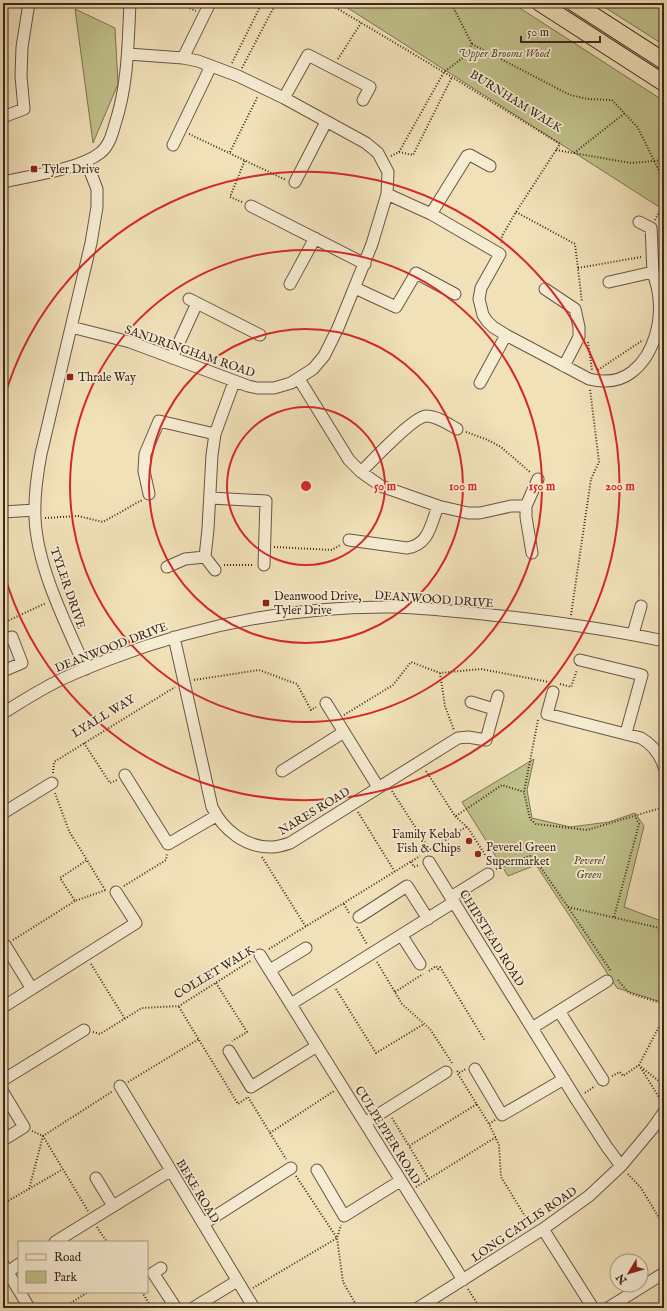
<svg xmlns="http://www.w3.org/2000/svg" width="667" height="1311" font-family="'IM FELL English',serif">
	<style>
		.green { fill: #c0c18b; stroke: #7e7454 }
		.lines { fill: none; stroke-linecap: round; stroke-linejoin: round }
		.minor-casing { stroke: #6a5545; stroke-width: 13 }
		.highway-casing { stroke: #3d261e; stroke-width: 18 }
		.path { stroke: #3d261e; stroke-width: 2; stroke-dasharray: 1 2; stroke-linecap: butt }
		.minor { stroke: #f6ecd2; stroke-width: 11 }
		.highway { stroke: #f1e1b9; stroke-width: 16 }
		.ring { fill: none; stroke: #d62828; stroke-width: 2 }
		.poi-dot { fill: #8f2418; stroke: #f6ecd2; stroke-width: 1.5 }
		.labels { text-anchor: middle; stroke-width: 3.5; stroke-linejoin: round; paint-order: stroke }
		.park-label { font-size: 12px; font-style: italic; fill: #5e4d39; stroke: #f6ecd2 }
		.street-label { font-size: 12px; fill: #3d261e; stroke: #f6ecd2 }
		.poi-label { font-size: 12px; fill: #3d261e; stroke: #f6ecd2; text-anchor: start }
		.centre { fill: #d62828; stroke: #f6ecd2; stroke-width: 2 }
		.ring-label { font-size: 12px; text-anchor: middle; font-weight: bold; fill: #d62828; stroke: #f6ecd2; stroke-width: 3.5; stroke-linejoin: round; paint-order: stroke }
	</style>
	<rect width="100%" height="100%" fill="#f1e1b9"/>
	<filter id="stains"><feTurbulence type="fractalNoise" baseFrequency=".005" numOctaves="4"/><feColorMatrix values="0 0 0 0 .2 0 0 0 0 .09 0 0 0 0 .02 0 0 0 .5 -.17"/></filter>
	<radialGradient id="worn" r=".72"><stop offset=".6" stop-color="#630" stop-opacity="0"/><stop offset="1" stop-color="#630" stop-opacity=".3"/></radialGradient>
	<!-- green -->
	<path class="green" d="M 340,3 L 512,3 L 664,101 L 664,210 Z
		M 598,3 L 664,3 L 664,45 Z
		M 75,9 L 115,28 L 118,84 L 93,143 Z
		M 534,759 L 527,790 L 532,818 L 570,827 L 609,822 L 635,813 L 644,826 L 624,907 L 664,922 L 664,1003 L 617,988 L 536,865 L 508,876 L 462,802 Z"/>
	<g class="lines">
		<!-- minor casing -->
		<g class="minor-casing">
			<path id="minor" d="M 183,58 L 210,3
				M 284,98 L 308,55 L 370,87 L 363,100
				M 3,117 L 24,109 L 21,76 L 22,47 L 29,3
				M 173,145 L 211,66
				M 3,182 C 29,176 80,169 100,153 C 109,146 112,135 115,124 C 128,85 128,44 130,3
				M 295,182 L 326,122
				M 387,194 L 431,214 L 500,254 L 481,288 L 479,299 L 483,315 L 487,321 L 493,327 L 506,335 L 589,379 C 605,383 619,382 632,372 C 655,354 663,319 658,291 C 657,284 654,278 653,271 C 652,257 652,242 651,228 L 639,222
				M 251,206 L 365,264
				M 431,214 L 467,156 L 470,155 L 490,166
				M 609,282 L 653,272
				M 290,284 L 315,238
				M 355,288 L 396,307 L 416,273 L 455,294
				M 545,289 L 575,309 L 579,327 L 579,337 L 564,366
				M 189,299 L 260,335
				M 71,327 L 130,342 L 248,386 L 257,388 L 274,388 L 291,383 L 313,369 L 324,356 L 338,328 L 372,244 L 387,194 L 388,172 L 378,153 L 366,143 L 284,98 L 238,76 L 198,61 L 183,58 L 128,54
				M 172,358 L 197,303
				M 299,379 L 349,460 L 361,472 L 381,486 L 438,506 L 468,513 L 480,513 L 511,506 L 526,506
				M 480,383 L 506,335
				M 361,472 C 372,461 413,417 426,416 C 437,416 448,424 457,429
				M 149,494 L 144,471 L 145,454 L 159,421 L 215,434 L 234,382
				M 211,498 L 266,501 L 264,565
				M 3,512 L 35,510
				M 349,540 L 407,548 C 429,545 431,524 438,506
				M 532,553 L 526,517 L 526,506 L 538,479
				M 205,557 L 215,570
				M 167,567 L 185,559 L 205,557 L 208,529 L 212,455 L 215,434
				M 633,634 L 641,606
				M 174,637 L 212,807 C 223,830 246,848 272,847 C 278,847 284,845 290,843 L 458,738 L 468,737 L 486,740 L 498,696
				M 3,640 L 12,637 L 22,663 L 3,671
				M 580,660 L 642,675 L 626,733
				M 86,669 C 66,624 37,567 35,518 C 34,497 37,475 41,454 L 91,243 L 97,207 L 97,189 L 86,161
				M 553,692 L 547,714 L 641,738 C 653,745 660,754 664,767
				M 471,702 L 494,709
				M 326,703 L 378,787
				M 3,713 C 21,702 38,691 56,682 C 74,673 92,666 110,659 C 199,625 296,606 392,607 C 432,608 472,613 511,617 C 563,623 613,630 664,641
				M 282,771 L 344,732
				M 125,775 L 168,844 L 216,816
				M 3,813 L 52,783
				M 429,862 L 576,1099 L 607,1147 L 621,1166
				M 451,897 L 488,874
				M 359,917 L 407,886 L 428,919
				M 402,936 L 420,964
				M 5,945 L 32,989
				M 260,955 L 463,1280
				M 270,970 L 306,948
				M 291,1004 L 454,902
				M 3,1007 L 136,923 L 116,892
				M 559,1011 L 603,1080
				M 532,1028 L 607,981
				M 229,1051 L 251,1087 L 317,1046
				M 475,1069 L 502,1115 L 564,1079
				M 3,1080 L 84,1030
				M 120,1086 L 254,1308
				M 3,1092 L 24,1127 L 3,1140
				M 365,1123 L 446,1072
				M 317,1170 L 344,1216 L 400,1181
				M 96,1178 L 113,1206
				M 203,1224 L 291,1168
				M 543,1229 L 593,1308
				M 55,1242 L 170,1171
				M 3,1264 L 19,1291
				M 161,1268 L 153,1273 L 176,1308
				M 8,1272 L 19,1264
				M 20,1292 L 29,1308
				M 193,1308 L 237,1281
				M 418,1308 L 543,1229 L 589,1196 L 621,1166 L 652,1129 L 664,1112
				M 608,1308 L 664,1273"/>
		</g>
		<!-- highway casing -->
		<g class="highway-casing">
			<path id="highway" d="M 540,3 L 664,83
				M 574,3 L 664,61"/>
		</g>
		<!-- path -->
		<path class="path" d="M 179,3 L 196,11
			M 328,3 L 452,77 L 560,144 L 516,212 L 502,236 L 501,243
			M 450,3 L 453,7 L 472,44
			M 338,59 L 361,23
			M 232,63 L 262,3
			M 242,68 L 276,3
			M 189,134 L 286,180
			M 556,150 L 631,163 L 664,160
			M 230,152 L 258,96
			M 399,152 L 444,72 L 464,57 L 472,44 L 570,95 L 588,99 L 612,100 L 638,128 L 664,181
			M 574,153 L 625,113
			M 391,156 L 399,152 L 413,155 L 452,77
			M 242,202 L 230,197 L 245,160
			M 516,212 L 575,244 L 582,302
			M 655,220 L 664,202
			M 578,268 L 641,257
			M 588,342 L 592,370
			M 598,370 L 643,340
			M 466,432 L 488,440 L 501,447 L 531,473
			M 45,518 L 78,516 L 103,522 L 142,500
			M 274,547 L 332,550 L 340,545
			M 224,565 L 254,565
			M 571,615 L 591,479 L 599,462 L 590,389
			M 3,623 L 46,603
			M 440,673 L 445,706 L 454,730
			M 194,680 L 259,670 L 297,684 L 311,710 L 316,707
			M 560,684 L 571,687 L 577,670
			M 344,715 L 393,685 L 411,662 L 440,673 L 481,669 L 549,682
			M 538,720 L 524,792 L 530,819 L 536,824 L 587,830 L 664,807
			M 84,743 L 110,783 L 117,780
			M 426,771 L 455,816 L 468,828 L 491,864
			M 53,773 L 54,762 L 175,687
			M 392,791 L 430,850 L 427,852
			M 55,793 L 69,831 L 87,860
			M 358,812 L 395,872
			M 456,816 L 502,785 L 524,792
			M 430,850 L 466,827
			M 262,857 L 306,927
			M 411,862 L 414,867 L 419,865
			M 496,869 L 532,855 L 568,907 L 664,929
			M 124,886 L 166,860 L 167,854
			M 105,890 L 87,860 L 60,878 L 75,901 L 106,890
			M 344,904 L 349,913
			M 568,907 L 611,971
			M 614,917 L 639,824 L 635,816
			M 357,927 L 367,944
			M 13,940 L 75,901
			M 269,949 L 420,856
			M 377,962 L 402,1004 L 430,1029 L 452,1063
			M 91,964 L 125,1019
			M 429,971 L 436,966 L 438,969 L 440,967 L 485,1041
			M 618,980 L 629,993 L 664,1004
			M 216,983 L 247,1032 L 232,1041
			M 336,989 L 376,1053 L 424,1024
			M 395,992 L 423,974
			M 179,1007 L 238,1104 L 248,1097 L 286,1159
			M 93,1032 L 100,1034 L 142,1008 L 179,1006 L 252,960
			M 639,1065 L 662,1102
			M 641,1067 L 664,1085
			M 457,1071 L 459,1073 L 466,1069
			M 458,1074 L 489,1124
			M 612,1076 L 620,1072 L 623,1076 L 639,1065 L 664,1017
			M 128,1082 L 199,1039
			M 585,1093 L 595,1086
			M 392,1118 L 409,1146
			M 495,1120 L 489,1124 L 499,1145 L 501,1177 L 531,1226
			M 270,1133 L 334,1091
			M 628,1174 L 641,1188 L 664,1226
			M 296,1176 L 337,1238 L 343,1282 L 358,1308
			M 429,1179 L 409,1146 L 477,1104
			M 416,1187 L 496,1137
			M 29,1189 L 43,1136 L 32,1131
			M 3,1204 L 63,1169
			M 88,1211 L 43,1136 L 113,1091
			M 97,1227 L 107,1242
			M 253,1288 L 337,1238 L 341,1225
			M 468,1289 L 480,1308
			M 142,1292 L 152,1308
			M 63,1308 L 88,1292"/>
		<!-- minor -->
		<use href="#minor" class="minor"/>
		<!-- highway -->
		<use href="#highway" class="highway"/>
	</g>
	<!-- distance rings -->
	<g class="ring">
		<circle cx="306" cy="486" r="79"/>
		<circle cx="306" cy="486" r="157"/>
		<circle cx="306" cy="486" r="236"/>
		<path d="M3 402A314 314 0 1 1 3 570"/>
	</g>
	<!-- markers -->
	<g class="poi-dot">
		<rect x="30" y="165" width="8" height="8" rx="2"/>
		<rect x="66" y="373" width="8" height="8" rx="2"/>
		<rect x="262" y="599" width="8" height="8" rx="2"/>
		<circle cx="469" cy="841" r="4"/>
		<circle cx="478" cy="854" r="4"/>
	</g>
	<g class="labels">
		<!-- park labels -->
		<g class="park-label">
			<text x="504" y="57">Upper Brooms Wood</text>
			<text x="589" y="864">Peverel<tspan x="589" dy="14">Green</tspan></text>
		</g>
		<!-- street labels -->
		<g class="street-label">
			<text transform="translate(516 101) rotate(32)" y="4">BURNHAM WALK</text>
			<text transform="translate(190 351) rotate(19)" y="4">SANDRINGHAM ROAD</text>
			<text transform="translate(68 588) rotate(71)" y="4">TYLER DRIVE</text>
			<text transform="translate(434 599) rotate(4)" y="4">DEANWOOD DRIVE</text>
			<text transform="translate(111 647) rotate(-21)" y="4">DEANWOOD DRIVE</text>
			<text transform="translate(103 716) rotate(-31)" y="4">LYALL WAY</text>
			<text transform="translate(314 811) rotate(-31)" y="4">NARES ROAD</text>
			<text transform="translate(492 938) rotate(58)" y="4">CHIPSTEAD ROAD</text>
			<text transform="translate(214 972) rotate(-31)" y="4">COLLET WALK</text>
			<text transform="translate(388 1135) rotate(58)" y="4">CULPEPPER ROAD</text>
			<text transform="translate(198 1191) rotate(59)" y="4">BEKE ROAD</text>
			<text transform="translate(524 1224) rotate(-34)" y="4">LONG CATLIS ROAD</text>
		</g>
		<!-- poi labels -->
		<g class="poi-label">
			<text x="42" y="173">Tyler Drive</text>
			<text x="78" y="381">Thrale Way</text>
			<text x="274" y="600">Deanwood Drive,<tspan x="274" dy="14">Tyler Drive</tspan></text>
			<text x="461" y="838" text-anchor="end">Family Kebab<tspan x="461" dy="14">Fish &amp; Chips</tspan></text>
			<text x="486" y="851">Peverel Green<tspan x="486" dy="14">Supermarket</tspan></text>
		</g>
	</g>
	<circle cx="306" cy="486" r="6" class="centre"/>
	<g class="ring-label">
		<text x="385" y="490">50 m</text>
		<text x="463" y="490">100 m</text>
		<text x="542" y="490">150 m</text>
		<text x="620" y="490">200 m</text>
	</g>
	<!-- margin -->
	<rect width="667" height="1311" fill="none" stroke="#f1e1b9" stroke-width="16"/>
	<rect x="4" y="4" width="659" height="1303" fill="none" stroke="#3d261e" stroke-width="2"/>
	<rect x="8" y="8" width="651" height="1295" fill="none" stroke="#3d261e"/>
	<!-- legend -->
	<rect x="18" y="1241" width="130" height="52" fill="#f6ecd2" stroke="#ac9d8a"/>
	<rect x="26" y="1254" width="20" height="6" fill="#f6ecd2" stroke="#ac9d8a"/>
	<text x="54" y="1261" font-size="12" fill="#3d261e">Road</text>
	<rect x="26" y="1271" width="20" height="12" fill="#c0c18b" stroke="#ac9d8a"/>
	<text x="54" y="1281" font-size="12" fill="#3d261e">Park</text>
	<!-- north arrow -->
	<g transform="translate(629 1273) rotate(232)"><circle r="19" fill="#f6ecd2" stroke="#ac9d8a"/>
	<path d="M0-3L7 15L0 10L-7 15Z" fill="#8f2418"/>
	<text y="-6" font-size="11" font-weight="bold" text-anchor="middle" fill="#3d261e">N</text>
	</g>
	<!-- scale -->
	<path d="M521 36v6h79v-6" fill="none" stroke="#3d261e" stroke-width="2"/>
	<text x="527" y="36" font-size="12" fill="#3d261e" stroke="#f6ecd2" stroke-width="3" paint-order="stroke">50 m</text>
	<rect width="100%" height="100%" filter="url(#stains)"/>
	<rect width="100%" height="100%" fill="url(#worn)"/>
</svg>
